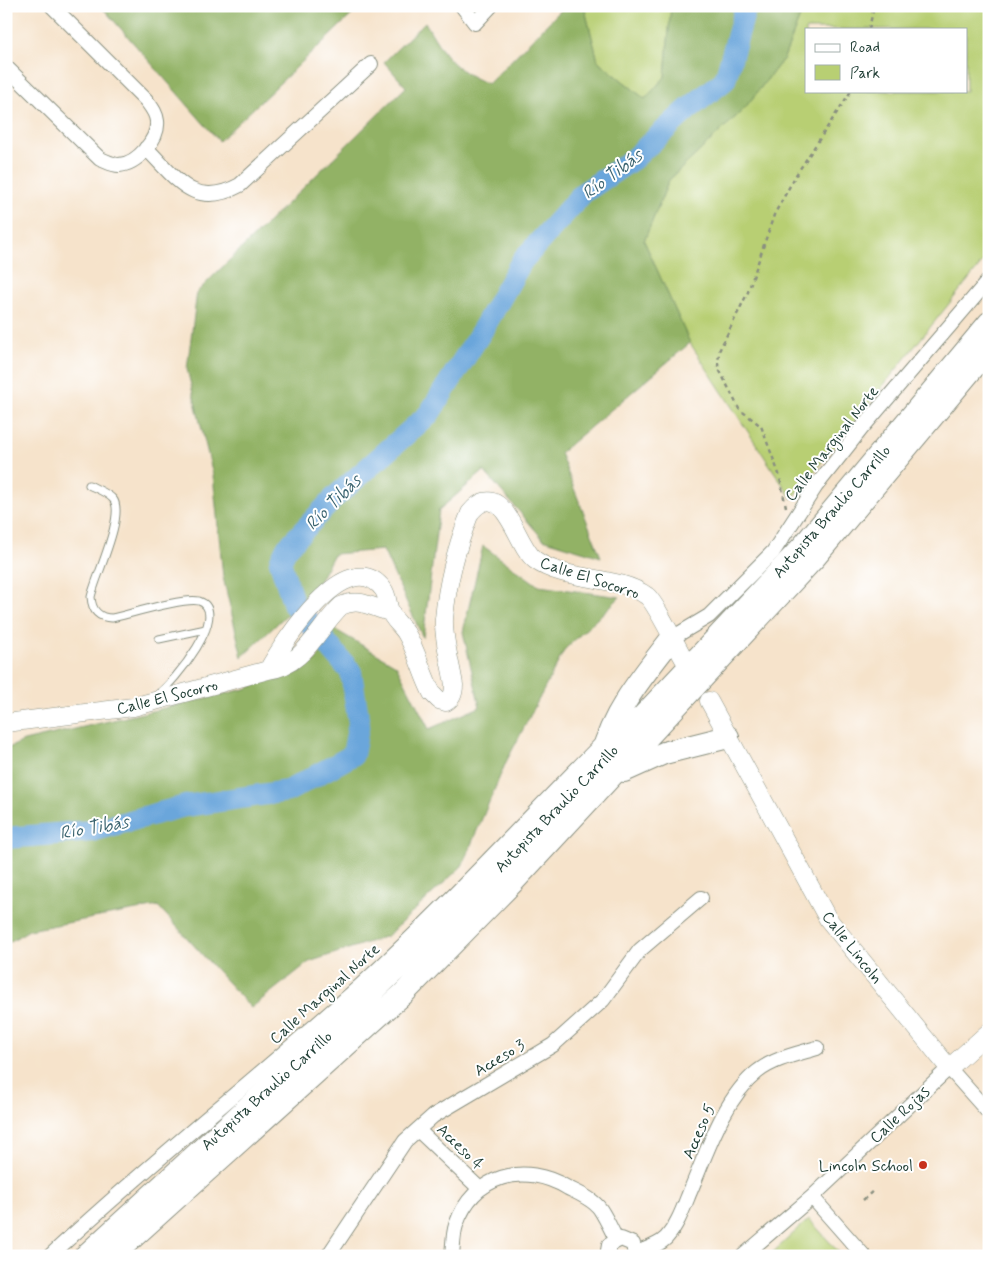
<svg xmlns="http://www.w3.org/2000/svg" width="995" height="1262" font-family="Mynerve,sans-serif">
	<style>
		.green { fill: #b8cf73; stroke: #6c8654; fill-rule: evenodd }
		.forest { fill: #92b265; stroke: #58784c }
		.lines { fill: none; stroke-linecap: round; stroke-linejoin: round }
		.river { stroke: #6aa6db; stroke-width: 22 }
		.service-casing { stroke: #8a9080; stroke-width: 9 }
		.minor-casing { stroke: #8a9080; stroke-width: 16 }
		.tertiary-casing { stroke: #8a9080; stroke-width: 19 }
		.trunk-casing { stroke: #8a9080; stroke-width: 24 }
		.path { stroke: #8a9080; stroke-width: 2.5; stroke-dasharray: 4 4; stroke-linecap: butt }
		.service { stroke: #fff; stroke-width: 7 }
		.minor { stroke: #fff; stroke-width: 14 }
		.tertiary { stroke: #fff; stroke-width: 18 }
		.trunk { stroke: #fff; stroke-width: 22 }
		.poi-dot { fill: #c8321e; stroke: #fff; stroke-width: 2 }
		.labels { text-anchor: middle; stroke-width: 4; stroke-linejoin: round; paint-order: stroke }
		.street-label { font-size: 16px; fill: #1f3d34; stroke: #fff }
		.poi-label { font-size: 16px; fill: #1f3d34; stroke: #fff; text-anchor: end }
		.water-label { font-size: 18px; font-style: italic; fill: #39626e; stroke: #fff }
	</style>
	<rect width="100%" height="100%" fill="#fff"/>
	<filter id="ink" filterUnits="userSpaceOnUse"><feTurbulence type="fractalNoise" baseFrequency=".02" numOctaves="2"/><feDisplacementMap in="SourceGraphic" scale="10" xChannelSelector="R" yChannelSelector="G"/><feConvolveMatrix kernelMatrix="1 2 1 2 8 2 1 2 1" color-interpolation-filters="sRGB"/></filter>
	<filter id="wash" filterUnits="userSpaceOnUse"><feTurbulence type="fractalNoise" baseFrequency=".0096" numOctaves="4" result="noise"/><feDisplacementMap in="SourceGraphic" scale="20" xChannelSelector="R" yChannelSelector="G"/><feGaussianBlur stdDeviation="1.12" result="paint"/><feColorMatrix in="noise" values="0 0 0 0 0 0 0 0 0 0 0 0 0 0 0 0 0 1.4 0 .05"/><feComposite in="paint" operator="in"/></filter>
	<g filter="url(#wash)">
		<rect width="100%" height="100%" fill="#f6e3cb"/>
		<!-- green -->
		<path class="green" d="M 584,6 L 671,6 L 665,77 L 645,99 L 598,61 Z
			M 804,6 L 989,6 L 989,254 L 792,499 L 690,343 L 644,241 L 669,180 L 744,109 L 784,58 ZM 806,29 L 966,29 L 966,91 L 806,91 Z
			M 809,1219 L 842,1256 L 769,1256 Z"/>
		<!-- forest -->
		<path class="forest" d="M 101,6 L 361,6 L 219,141 Z
			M 565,6 L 584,6 L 598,61 L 645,99 L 665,77 L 671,6 L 804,6 L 784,58 L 744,109 L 669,180 L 644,241 L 690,343 L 560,453 L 601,557 L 543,539 L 484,471 L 439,510 L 423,638 L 383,550 L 334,554 L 316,587 L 242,657 L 223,577 L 213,475 L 187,369 L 197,292 L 406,87 L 384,62 L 425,22 C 444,55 452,69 488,84 Z
			M 483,546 L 539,586 L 620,597 L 565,649 L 506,762 L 462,866 L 387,936 L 309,962 L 251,1008 L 158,906 L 29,930 L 6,944 L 6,749 L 24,741 L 245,689 L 315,662 L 334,629 L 396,665 L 429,729 L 480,707 L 463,632 Z"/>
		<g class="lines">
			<!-- river -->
			<path class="river" d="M 6,838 L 92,831 L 185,806 L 288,791 L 353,755 L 359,723 L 351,672 L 294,605 L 280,562 L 286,549 L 335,497 L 429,414 L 483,329 L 522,261 L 583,193 L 632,160 L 687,110 L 725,80 L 746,6"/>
		</g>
	</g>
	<g filter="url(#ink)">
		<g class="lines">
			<!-- service casing -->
			<g class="service-casing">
				<path id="service" d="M 89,485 C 97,489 108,493 113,499 C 126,514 95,578 91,597 C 92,610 98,618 112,618 C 130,614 184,597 199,601 C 232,612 173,684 158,694
					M 159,639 L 206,629"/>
			</g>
			<!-- minor casing -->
			<g class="minor-casing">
				<path id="minor" d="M 462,6 L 475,23 L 491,6
					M 6,67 L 100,159 C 106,161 112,165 119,165 C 137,164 159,139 157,121 C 156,112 151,107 146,100 L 52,6
					M 146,148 C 177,179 194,210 240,185 L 371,64
					M 672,638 L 709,616 L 773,552 L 816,486 L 862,428 L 989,280
					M 418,1130 L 479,1188
					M 812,1197 L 864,1256
					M 636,1253 C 646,1249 658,1246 666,1238 C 677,1226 683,1209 689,1194 C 706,1155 723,1099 757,1072 C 773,1059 797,1054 817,1048
					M 50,1256 C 150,1162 258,1078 360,986 C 445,908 523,823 604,741
					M 328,1256 L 405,1141 L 433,1116 L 553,1045 L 603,1000 L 640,950 L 701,898
					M 452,1256 C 453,1246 453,1234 456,1225 C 473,1175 524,1161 568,1188 C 578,1193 593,1199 600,1209 C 606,1218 611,1229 616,1239
					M 607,1256 L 609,1245 L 621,1239 L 633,1244 L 635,1256
					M 743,1256 L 812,1197 L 949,1068 L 989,1113"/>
			</g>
			<!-- tertiary casing -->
			<g class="tertiary-casing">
				<path id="tertiary" d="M 268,670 C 283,643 347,542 383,589 C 388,596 387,603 390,611 C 392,619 402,626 406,633 C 417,651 422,674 432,693 L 439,700 L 446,702 C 453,698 454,692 454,685 C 451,664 443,640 444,619 C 447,584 457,546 470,513 C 503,473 516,546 535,560 C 565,582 616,574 647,596 C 655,602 677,647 684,659
					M 709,701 L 828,919 L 949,1068 L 989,1032
					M 6,723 L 133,707 L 268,670 C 304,666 317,629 341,606 C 360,597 372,608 390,612"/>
			</g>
			<!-- trunk casing -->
			<g class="trunk-casing">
				<path id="trunk" d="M 602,755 C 612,712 645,673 672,638
					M 624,771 L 664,753 L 728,737
					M 85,1256 L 329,1033 L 439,929 L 562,802 L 803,546 L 989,323
					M 112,1256 L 403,994 L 513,882 L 815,557 L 989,349"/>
			</g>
			<!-- path -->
			<path class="path" d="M 869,29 L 874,6
				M 989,135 L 989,136
				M 786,507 L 779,474 L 761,426 L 739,409 L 718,367 L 719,351 L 748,292 L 774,215 L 796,175 L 851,91
				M 863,1200 L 874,1190"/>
			<!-- service -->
			<use href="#service" class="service"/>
			<!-- minor -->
			<use href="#minor" class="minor"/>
			<!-- tertiary -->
			<use href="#tertiary" class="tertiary"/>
			<!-- trunk -->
			<use href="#trunk" class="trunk"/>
		</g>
	</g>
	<!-- markers -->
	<circle class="poi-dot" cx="923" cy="1165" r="5"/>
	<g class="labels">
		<!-- street labels -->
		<g class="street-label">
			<text transform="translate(831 443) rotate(-52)" y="6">Calle Marginal Norte</text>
			<text transform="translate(831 511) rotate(-49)" y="6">Autopista Braulio Carrillo</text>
			<text transform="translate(590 577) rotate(18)" y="6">Calle El Socorro</text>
			<text transform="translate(167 696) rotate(-14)" y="6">Calle El Socorro</text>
			<text transform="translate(556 808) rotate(-46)" y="6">Autopista Braulio Carrillo</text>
			<text transform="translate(853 947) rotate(52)" y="6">Calle Lincoln</text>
			<text transform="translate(324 993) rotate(-42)" y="6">Calle Marginal Norte</text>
			<text transform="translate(499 1057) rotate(-31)" y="6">Acceso 3</text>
			<text transform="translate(266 1090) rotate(-42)" y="6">Autopista Braulio Carrillo</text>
			<text transform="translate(899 1114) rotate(-43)" y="6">Calle Rojas</text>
			<text transform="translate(698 1131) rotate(-66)" y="6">Acceso 5</text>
			<text transform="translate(461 1146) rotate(44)" y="6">Acceso 4</text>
		</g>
		<!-- poi labels -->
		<g class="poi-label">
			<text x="913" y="1171">Lincoln School</text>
		</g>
		<!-- water labels -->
		<g class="water-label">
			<text transform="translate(612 174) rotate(-37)" y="6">Río Tibás</text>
			<text transform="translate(333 502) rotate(-45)" y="6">Río Tibás</text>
			<text transform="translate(94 827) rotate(-10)" y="6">Río Tibás</text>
		</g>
	</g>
	<!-- margin -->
	<rect width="995" height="1262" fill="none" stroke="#fff" stroke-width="25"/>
	<!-- legend -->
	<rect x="805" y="28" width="162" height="65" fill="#ffffff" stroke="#a5b1ae"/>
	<rect x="815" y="44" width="25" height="8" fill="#ffffff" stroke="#a5b1ae"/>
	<text x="850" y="52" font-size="15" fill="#1f3d34">Road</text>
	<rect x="815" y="65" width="25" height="15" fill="#b8cf73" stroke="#a5b1ae"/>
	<text x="850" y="78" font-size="15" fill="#1f3d34">Park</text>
</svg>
